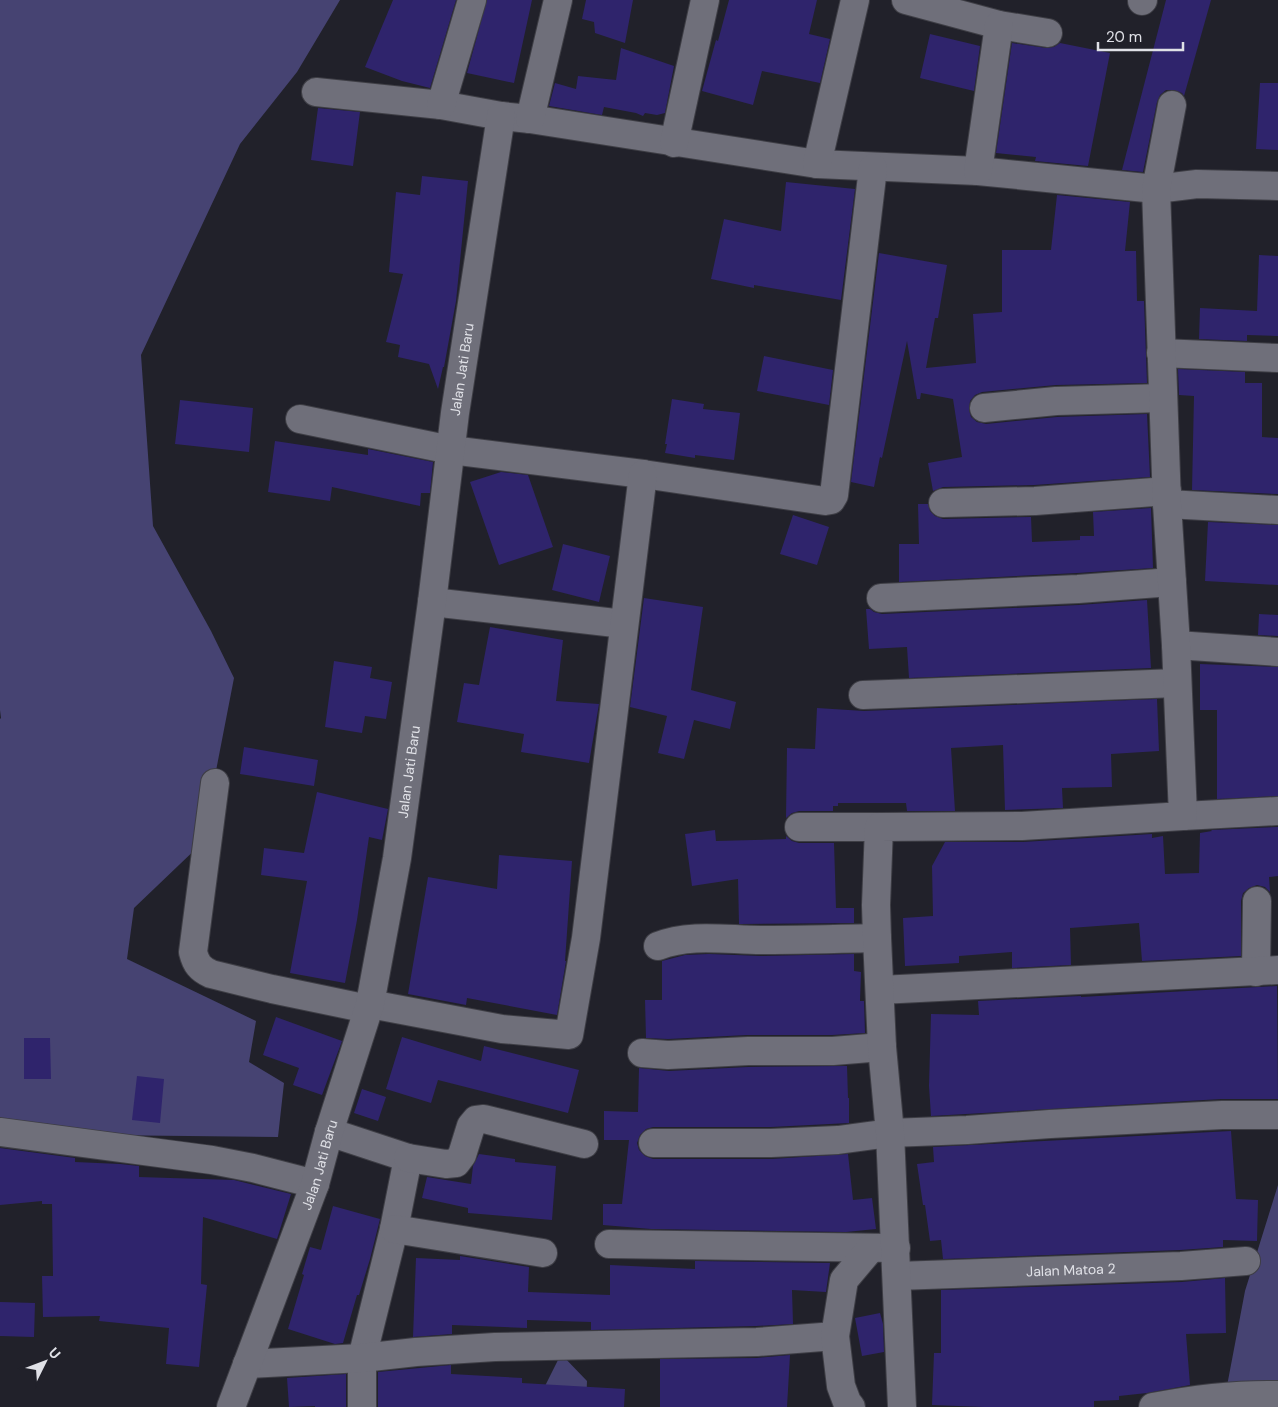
<svg xmlns="http://www.w3.org/2000/svg" width="1278" height="1407" font-family="'DM Sans',sans-serif">
	<style>
		.green { fill: #464372 }
		.building { fill: #2f246c }
		.lines { fill: none; stroke-linecap: round; stroke-linejoin: round }
		.street-casing { stroke: #3e3e45; stroke-width: 30 }
		.street { stroke: #6f6f7a; stroke-width: 28 }
		.labels { text-anchor: middle; stroke-width: 4; stroke-linejoin: round; paint-order: stroke }
		.street-label { font-size: 14px; fill: #e0e1e7; stroke: #21212a }
	</style>
	<rect width="100%" height="100%" fill="#21212a"/>
	<!-- green -->
	<path class="green" d="M 0,0 L 340,0 L 297,72 L 240,144 L 141,355 L 153,526 L 211,631 L 234,678 L 202,843 L 134,908 L 127,959 L 256,1021 L 249,1062 L 284,1083 L 278,1137 L 96,1135 L 0,1131 L 0,719 L 1,718 L 0,710 Z
		M 1278,1185 L 1278,1407 L 1223,1407 L 1245,1291 Z
		M 561,1354 L 587,1381 L 586,1407 L 536,1407 L 538,1400 Z"/>
	<!-- building -->
	<path class="building" d="M 393,0 L 456,0 L 430,88 L 402,81 L 365,67 Z
		M 487,0 L 532,0 L 514,83 L 467,73 Z
		M 586,0 L 633,0 L 625,43 L 595,33 L 594,22 L 582,19 Z
		M 729,0 L 817,0 L 809,34 L 830,39 L 820,83 L 762,71 L 753,105 L 702,91 L 716,40 L 718,41 Z
		M 1166,0 L 1211,0 L 1184,96 L 1182,93 L 1174,90 L 1166,90 L 1160,95 L 1157,102 L 1143,172 L 1122,170 Z
		M 930,34 L 980,46 L 974,91 L 920,78 Z
		M 1012,43 L 1046,48 L 1054,47 L 1060,43 L 1110,53 L 1088,166 L 1035,161 L 1036,157 L 996,153 Z
		M 621,48 L 674,66 L 665,113 L 657,115 L 645,113 L 643,116 L 636,113 L 604,107 L 602,115 L 549,106 L 555,83 L 576,89 L 578,76 L 616,80 Z
		M 1260,83 L 1278,83 L 1278,150 L 1256,149 Z
		M 318,108 L 360,112 L 353,166 L 311,160 Z
		M 422,176 L 468,181 L 456,301 L 444,367 L 443,367 L 438,389 L 429,364 L 398,357 L 400,345 L 386,342 L 403,274 L 389,272 L 396,192 L 420,195 Z
		M 786,182 L 855,189 L 841,300 L 754,285 L 754,288 L 711,279 L 724,219 L 781,231 Z
		M 1057,195 L 1130,202 L 1125,251 L 1136,251 L 1137,301 L 1144,301 L 1147,383 L 1056,385 L 982,392 L 975,395 L 970,401 L 969,410 L 971,417 L 977,422 L 986,424 L 1057,417 L 1147,414 L 1150,477 L 1034,485 L 943,487 L 933,491 L 928,463 L 962,457 L 953,399 L 921,393 L 920,399 L 917,399 L 907,341 L 882,458 L 880,457 L 874,487 L 851,482 L 879,253 L 947,265 L 938,318 L 935,318 L 926,368 L 976,363 L 973,314 L 1002,312 L 1002,250 L 1051,250 Z
		M 1259,255 L 1278,256 L 1278,336 L 1247,335 L 1247,341 L 1199,339 L 1200,308 L 1257,311 Z
		M 764,356 L 833,370 L 829,405 L 757,391 Z
		M 1178,369 L 1245,372 L 1245,383 L 1262,383 L 1262,437 L 1278,438 L 1278,494 L 1192,490 L 1194,396 L 1179,395 Z
		M 672,399 L 704,404 L 703,409 L 740,413 L 734,460 L 695,455 L 695,458 L 665,453 L 667,444 L 665,444 Z
		M 180,400 L 253,408 L 249,452 L 175,444 Z
		M 275,441 L 368,455 L 368,449 L 433,462 L 430,493 L 421,493 L 420,506 L 332,487 L 330,501 L 268,492 Z
		M 501,472 L 528,475 L 553,547 L 499,565 L 470,482 Z
		M 918,504 L 928,504 L 930,511 L 935,516 L 943,519 L 1031,517 L 1032,542 L 1080,540 L 1080,536 L 1094,536 L 1093,512 L 1151,508 L 1153,568 L 1077,573 L 899,582 L 899,544 L 919,544 Z
		M 793,515 L 829,527 L 817,565 L 780,554 Z
		M 1208,522 L 1278,525 L 1278,585 L 1205,581 Z
		M 563,544 L 610,556 L 599,602 L 552,590 Z
		M 644,598 L 703,607 L 691,690 L 736,702 L 730,729 L 694,720 L 684,759 L 658,753 L 667,716 L 630,707 Z
		M 1147,600 L 1151,668 L 909,678 L 907,647 L 869,649 L 866,609 L 870,609 L 874,612 L 882,614 L 1079,605 Z
		M 1259,614 L 1278,615 L 1278,636 L 1258,635 Z
		M 490,627 L 563,640 L 556,701 L 599,704 L 589,763 L 521,752 L 524,734 L 457,722 L 464,683 L 479,685 Z
		M 334,661 L 372,667 L 370,678 L 392,682 L 386,719 L 365,716 L 362,733 L 325,727 Z
		M 1200,664 L 1278,667 L 1278,796 L 1217,799 L 1217,710 L 1200,710 Z
		M 1157,699 L 1159,751 L 1111,754 L 1112,787 L 1062,788 L 1063,808 L 1005,810 L 1003,745 L 951,748 L 955,811 L 907,811 L 906,803 L 838,803 L 838,806 L 833,806 L 833,811 L 799,811 L 792,813 L 786,818 L 787,748 L 815,749 L 817,708 L 864,711 Z
		M 244,747 L 318,760 L 314,786 L 240,774 Z
		M 317,792 L 388,809 L 382,840 L 369,837 L 357,920 L 345,983 L 290,973 L 307,881 L 261,875 L 264,848 L 304,853 Z
		M 1278,827 L 1278,876 L 1269,877 L 1270,892 L 1265,887 L 1257,885 L 1249,888 L 1243,893 L 1241,901 L 1241,956 L 1142,961 L 1139,923 L 1070,928 L 1071,965 L 1012,968 L 1012,952 L 959,956 L 959,963 L 905,966 L 903,918 L 933,916 L 932,866 L 945,842 L 1023,842 L 1152,834 L 1152,838 L 1163,836 L 1165,874 L 1199,873 L 1200,833 L 1212,831 L 1211,830 Z
		M 715,830 L 716,841 L 786,839 L 786,836 L 792,841 L 799,843 L 834,843 L 836,908 L 854,908 L 854,923 L 739,924 L 738,879 L 692,886 L 685,834 Z
		M 499,855 L 572,861 L 565,961 L 566,961 L 557,1015 L 467,998 L 466,1005 L 408,994 L 428,877 L 497,889 Z
		M 709,954 L 761,956 L 854,954 L 854,971 L 861,972 L 860,1001 L 864,1001 L 865,1033 L 832,1035 L 747,1035 L 668,1039 L 646,1038 L 645,1000 L 662,1000 L 662,961 L 685,955 Z
		M 1277,986 L 1278,1099 L 1221,1099 L 931,1116 L 929,1086 L 931,1014 L 979,1015 L 978,1001 L 1081,996 L 1081,997 Z
		M 276,1017 L 342,1041 L 322,1095 L 293,1085 L 299,1068 L 263,1055 Z
		M 402,1037 L 481,1061 L 484,1046 L 579,1070 L 568,1113 L 438,1080 L 431,1103 L 386,1089 Z
		M 24,1038 L 50,1038 L 51,1079 L 24,1079 Z
		M 847,1066 L 848,1098 L 849,1098 L 849,1123 L 771,1127 L 653,1127 L 646,1129 L 640,1135 L 637,1143 L 639,1150 L 645,1156 L 653,1159 L 772,1159 L 848,1154 L 853,1200 L 872,1198 L 876,1229 L 846,1232 L 651,1229 L 603,1225 L 603,1204 L 622,1204 L 629,1140 L 604,1140 L 604,1111 L 638,1112 L 639,1068 L 669,1071 L 748,1067 Z
		M 137,1076 L 164,1079 L 160,1123 L 132,1120 Z
		M 362,1089 L 386,1097 L 378,1121 L 354,1113 Z
		M 1231,1131 L 1236,1199 L 1258,1200 L 1257,1241 L 1223,1240 L 1223,1247 L 1180,1250 L 943,1259 L 941,1240 L 930,1241 L 925,1205 L 923,1205 L 917,1164 L 934,1162 L 933,1147 Z
		M 0,1148 L 75,1158 L 75,1162 L 120,1164 L 139,1166 L 139,1177 L 234,1180 L 291,1194 L 277,1239 L 203,1217 L 201,1284 L 207,1285 L 199,1367 L 166,1364 L 169,1328 L 99,1321 L 100,1316 L 43,1317 L 42,1276 L 53,1276 L 52,1204 L 42,1204 L 42,1201 L 0,1205 Z
		M 479,1154 L 515,1159 L 515,1162 L 556,1166 L 552,1220 L 468,1213 L 468,1208 L 422,1198 L 427,1177 L 471,1184 L 473,1166 Z
		M 333,1206 L 380,1219 L 370,1259 L 359,1295 L 357,1295 L 343,1343 L 335,1344 L 288,1329 L 304,1275 L 302,1274 L 310,1247 L 321,1250 Z
		M 460,1256 L 529,1267 L 528,1292 L 610,1295 L 610,1265 L 695,1269 L 695,1261 L 830,1263 L 826,1292 L 792,1290 L 793,1324 L 756,1326 L 591,1330 L 591,1322 L 527,1320 L 527,1328 L 452,1325 L 452,1334 L 413,1337 L 416,1258 L 460,1260 Z
		M 1225,1278 L 1226,1333 L 1186,1334 L 1190,1385 L 1147,1393 L 1119,1396 L 1119,1400 L 1094,1401 L 1094,1407 L 984,1407 L 932,1405 L 934,1353 L 941,1353 L 941,1290 L 1182,1282 Z
		M 0,1302 L 35,1303 L 34,1337 L 0,1336 Z
		M 880,1313 L 883,1324 L 884,1352 L 862,1356 L 855,1318 Z
		M 790,1355 L 787,1407 L 660,1407 L 660,1359 L 757,1358 Z
		M 451,1365 L 451,1374 L 522,1378 L 522,1383 L 625,1389 L 624,1407 L 378,1407 L 378,1372 Z
		M 346,1374 L 346,1407 L 315,1407 L 315,1406 L 289,1407 L 287,1378 Z"/>
	<g class="lines">
		<!-- street casing -->
		<g class="street-casing">
			<g id="street">
				<path d="M 906,0 L 999,25 L 1048,33"/>
				<path d="M 1142,1 L 1143,0"/>
				<path d="M 316,92 L 441,105 L 501,116 L 530,119 L 817,164 L 978,171 L 1156,189 L 1197,184 L 1278,186"/>
				<path d="M 441,105 L 472,0"/>
				<path d="M 530,119 L 558,0"/>
				<path d="M 674,143 L 705,0"/>
				<path d="M 817,164 L 855,0"/>
				<path d="M 978,171 L 999,25"/>
				<path d="M 1161,353 L 1278,358"/>
				<path d="M 984,408 L 1056,401 L 1163,398"/>
				<path d="M 300,419 L 451,450 L 643,474 L 825,501 L 831,500 L 834,495 L 873,168"/>
				<path d="M 943,503 L 1035,501 L 1167,491"/>
				<path d="M 1167,504 L 1278,510"/>
				<path d="M 881,598 L 1078,589 L 1172,582"/>
				<path d="M 432,602 L 624,624"/>
				<path d="M 1176,645 L 1278,652"/>
				<path d="M 863,695 L 1177,683"/>
				<path d="M 215,783 L 193,952 C 196,964 200,969 211,974 L 272,989 L 368,1009"/>
				<path d="M 1183,816 L 1278,811"/>
				<path d="M 799,827 L 879,827"/>
				<path d="M 658,946 C 690,933 728,940 761,940 C 800,940 839,939 877,938"/>
				<path d="M 1256,972 L 1257,901"/>
				<path d="M 880,990 L 1278,970"/>
				<path d="M 370,1004 L 502,1029 L 569,1035 L 586,938 L 643,474"/>
				<path d="M 642,1053 L 668,1055 L 748,1051 L 833,1051 L 882,1047"/>
				<path d="M 0,1132 L 212,1160 L 253,1168 L 315,1184"/>
				<path d="M 329,1132 L 408,1158 L 394,1229 L 362,1358 L 362,1407"/>
				<path d="M 653,1143 L 771,1143 L 838,1140 L 890,1133 L 967,1130 L 1050,1124 L 1222,1115 L 1278,1115"/>
				<path d="M 408,1158 L 446,1164 L 456,1163 L 462,1155 L 471,1126 L 476,1120 L 484,1119 L 584,1144"/>
				<path d="M 394,1229 L 543,1253"/>
				<path d="M 609,1244 L 896,1248"/>
				<path id="s1" d="M 897,1276 L 1181,1266 L 1246,1261"/>
				<path d="M 247,1364 L 362,1358 L 416,1352 L 495,1347 L 757,1342 L 835,1336"/>
				<path id="s2" d="M 231,1407 L 315,1184 L 329,1132 L 370,1004 L 397,858 L 432,602 L 455,413 L 501,116"/>
				<path d="M 851,1407 L 847,1402 L 841,1386 L 835,1336 L 844,1280 L 871,1248"/>
				<path d="M 902,1407 L 890,1133 L 882,1047 L 877,938 L 876,905 L 879,827 L 1022,826 L 1183,816 L 1176,645 L 1167,504 L 1156,189 L 1172,105"/>
				<path d="M 1153,1407 C 1194,1399 1236,1394 1278,1395"/>
			</g>
		</g>
		<!-- street -->
		<use href="#street" class="street"/>
	</g>
	<g class="labels">
		<!-- street labels -->
		<g class="street-label">
			<text dy="5" stroke="none"><textPath href="#s2" startOffset="1068">Jalan Jati Baru</textPath></text>
			<text dy="5" stroke="none"><textPath href="#s2" startOffset="662">Jalan Jati Baru</textPath></text>
			<text dy="5" stroke="none"><textPath href="#s2" startOffset="258">Jalan Jati Baru</textPath></text>
			<text dy="5" stroke="none"><textPath href="#s1" startOffset="174">Jalan Matoa 2</textPath></text>
		</g>
	</g>
	<!-- north arrow -->
	<g transform="translate(45 1362) rotate(48)" stroke="#21212a" stroke-width="4" paint-order="stroke">
	<path d="M0-4L9 19L0 12L-9 19Z" fill="#e0e1e7"/>
	<text y="-8" font-size="14" font-weight="bold" text-anchor="middle" fill="#e0e1e7">U</text>
	</g>
	<!-- scale -->
	<path d="M1098 42v8h85v-8" fill="none" stroke="#e0e1e7" stroke-width="2.5"/>
	<text x="1106" y="42" font-size="15" fill="#e0e1e7" stroke="#21212a" stroke-width="4" paint-order="stroke">20 m</text>
</svg>
